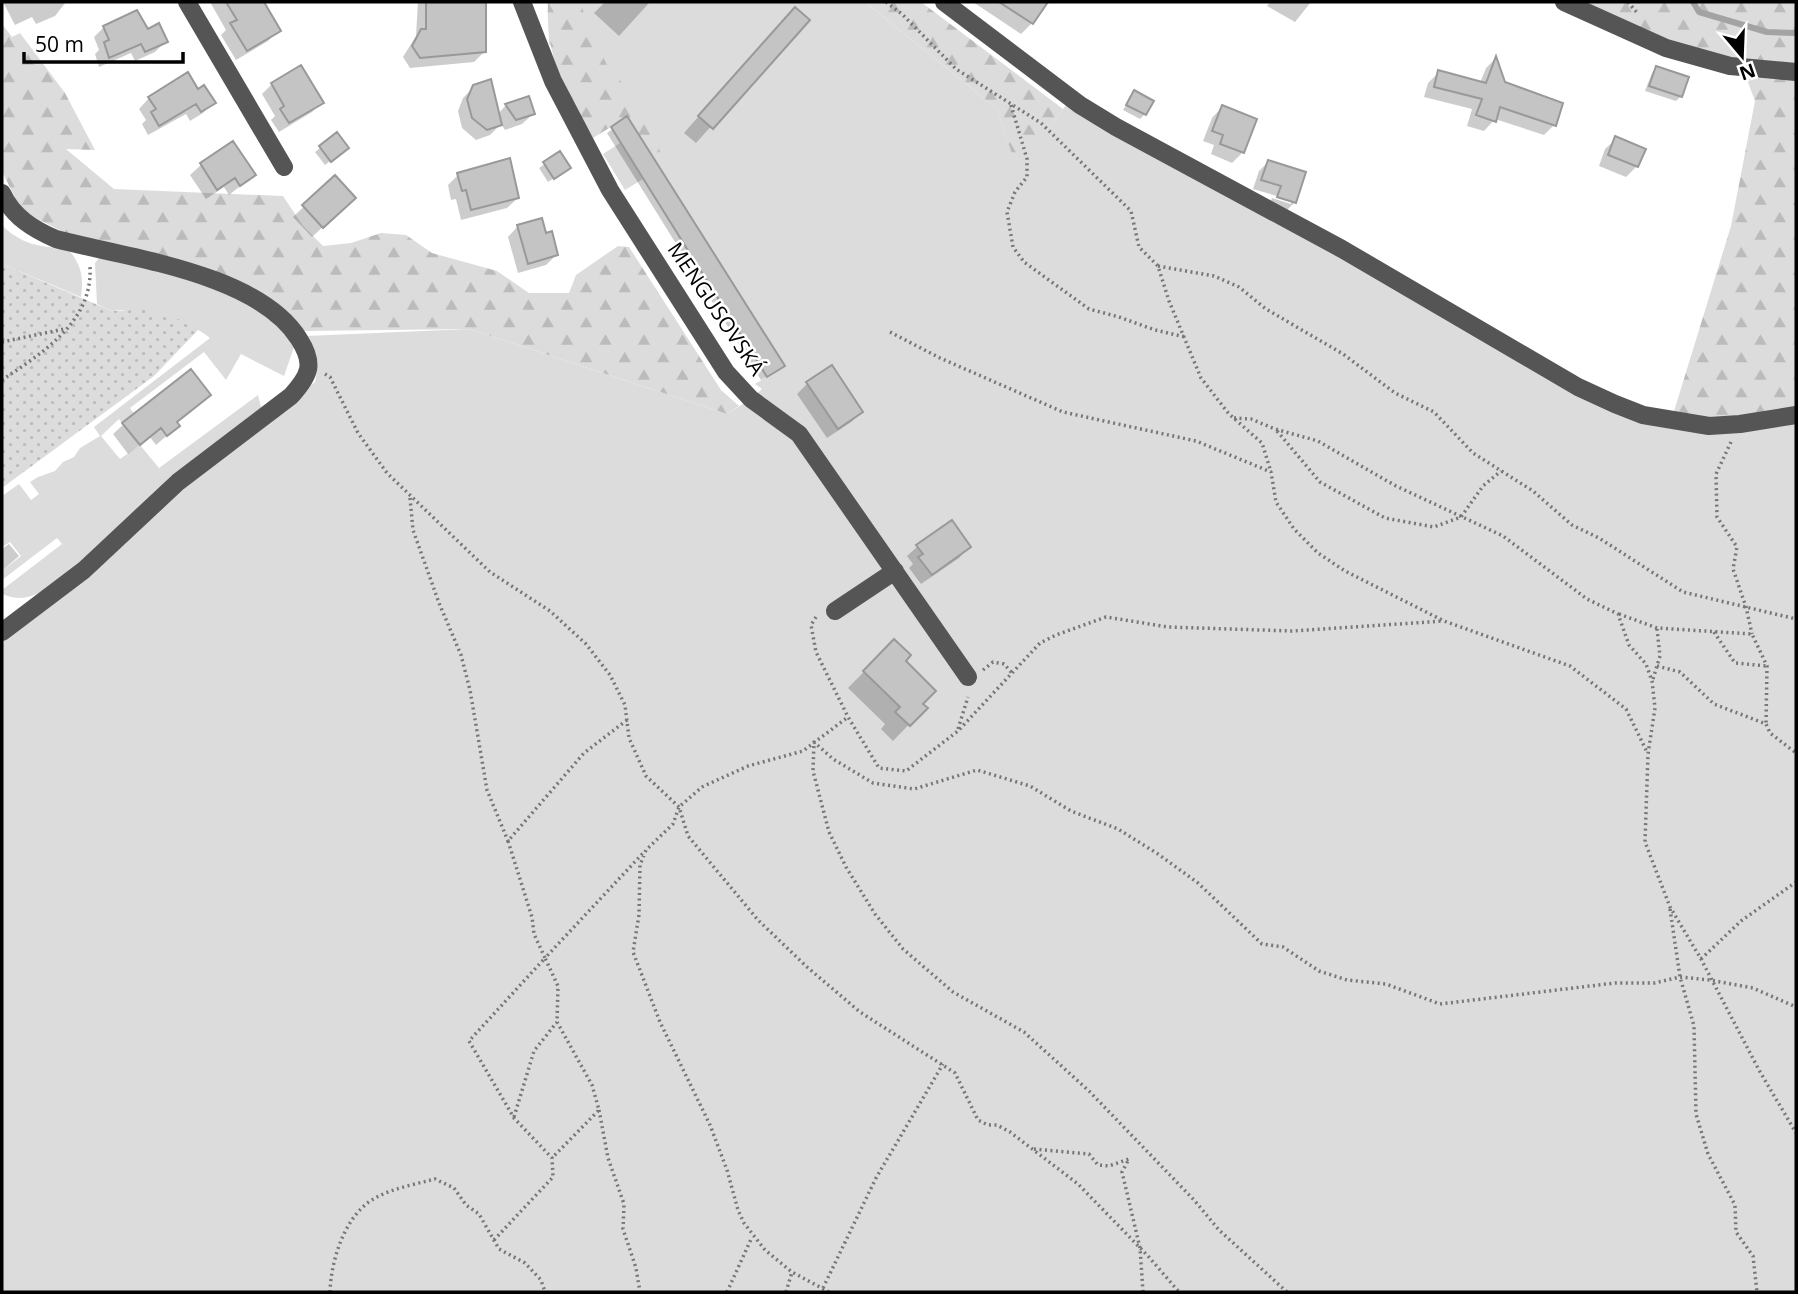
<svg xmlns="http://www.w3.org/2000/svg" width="1798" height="1294" font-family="'Open Sans',sans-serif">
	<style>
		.green { fill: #dcdcdc }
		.forest { fill: url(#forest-firs) }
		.garden { fill: url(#garden-dots) }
		.shadow { fill: #0003 }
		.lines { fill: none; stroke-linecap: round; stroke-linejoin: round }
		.stream { stroke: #a3a3a3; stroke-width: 6 }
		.building { fill: #c4c4c4; stroke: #999; stroke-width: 2 }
		.path { stroke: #777; stroke-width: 3.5; stroke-dasharray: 2 3.5; stroke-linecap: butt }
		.minor { stroke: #555; stroke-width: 18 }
		.labels { text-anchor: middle; stroke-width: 5; stroke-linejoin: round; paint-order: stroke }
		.street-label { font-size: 21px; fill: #000; stroke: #fff }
	</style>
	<defs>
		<pattern id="forest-firs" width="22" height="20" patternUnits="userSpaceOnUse" patternTransform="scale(1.75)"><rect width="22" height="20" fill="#dcdcdc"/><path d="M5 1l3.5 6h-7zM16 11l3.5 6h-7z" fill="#bbb"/></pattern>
		<pattern id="garden-dots" width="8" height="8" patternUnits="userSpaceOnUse" patternTransform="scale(1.75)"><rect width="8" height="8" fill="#dcdcdc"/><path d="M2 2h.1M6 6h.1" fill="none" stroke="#bbb" stroke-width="1.8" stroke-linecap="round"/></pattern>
	</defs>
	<rect width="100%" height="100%" fill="#fff"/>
	<!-- green -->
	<path class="green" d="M 548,2 L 865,2 L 997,109 L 1017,168 L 1070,100 L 1643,415 L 1796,415 L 1796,1292 L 2,1292 L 2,638 L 179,486 L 315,382 C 320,360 317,355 306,336 L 469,329 L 727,414 L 751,399 L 762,389 L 755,384 L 785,366 L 628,117 L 549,44 Z
		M 620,143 L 643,179 L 625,190 L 603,154 Z
		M 2,225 C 20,244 42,248 67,248 C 81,263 84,277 81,297 L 2,264 Z
		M 99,258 L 156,269 L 253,302 L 285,329 L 294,347 L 284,376 L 241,354 L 226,380 L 204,352 L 130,408 L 134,414 L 122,423 L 119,419 L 101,436 L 120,459 L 140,445 L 159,468 L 258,395 L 261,407 L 258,415 L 55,585 C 35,595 24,603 2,594 L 2,590 L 62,544 L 57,538 L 2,580 L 2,571 L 21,556 L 10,542 L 2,547 L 2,496 L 19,484 L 31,500 L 39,494 L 30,482 L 38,477 L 55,471 L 63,462 L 74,457 L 80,448 L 100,436 L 94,427 L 210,338 C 184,317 153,315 121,310 L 112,311 L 97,304 L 95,263 Z"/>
	<!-- forest -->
	<path class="forest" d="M 548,2 L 581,2 L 586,22 L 607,65 L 656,124 L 662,168 L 660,168 L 627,117 L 593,138 C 566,90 545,59 548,2 Z
		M 865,2 L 921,2 L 1063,109 L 1017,169 L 997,109 Z
		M 1566,2 L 1796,2 L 1796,415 L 1671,421 L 1731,226 L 1755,101 L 1746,77 L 1730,66 Z
		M 2,24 L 12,37 L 20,33 L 65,93 L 95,150 L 66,149 L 114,189 L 283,196 L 303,226 L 323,246 L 351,243 L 381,233 L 406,235 L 432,253 L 497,271 L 529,293 L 569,293 L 576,275 L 618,246 L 629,247 L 721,390 L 739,406 L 727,414 L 469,329 L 304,331 L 281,311 L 75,238 L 28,214 L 16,200 L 2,171 Z"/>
	<!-- garden -->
	<path class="garden" d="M 2,264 L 112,311 L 144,310 L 181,320 L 199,329 L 154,376 L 2,488 Z"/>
	<!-- shadow -->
	<path class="shadow" d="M 3,2 L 66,2 L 55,16 L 36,24 L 32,17 L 15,25 Z
		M 210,2 L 268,2 L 264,6 L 278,31 L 268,41 L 236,60 L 221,35 L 226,30 Z
		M 418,2 L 484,2 L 485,51 L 474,62 L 410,68 L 403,57 L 416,36 Z
		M 605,2 L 650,2 L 619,36 L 594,13 Z
		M 973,2 L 1046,2 L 1032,23 L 1021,34 Z
		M 1270,2 L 1311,2 L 1295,22 L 1267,6 Z
		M 807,20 L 696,143 L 684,133 L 779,25 Z
		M 104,27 L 147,31 L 166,41 L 155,52 L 135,61 L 131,53 L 99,67 L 95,54 L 99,50 L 94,37 Z
		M 1495,59 L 1503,83 L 1554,125 L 1544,135 L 1495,119 L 1484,131 L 1467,126 L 1472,109 L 1424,97 L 1428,83 L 1439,72 L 1480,83 L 1486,68 Z
		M 301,67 L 322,102 L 312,112 L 279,132 L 271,120 L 275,116 L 262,94 L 272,84 Z
		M 1656,68 L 1681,96 L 1676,101 L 1645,91 L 1652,73 Z
		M 474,87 L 498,114 L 506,105 L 533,114 L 522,124 L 505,130 L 501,124 L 490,135 L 476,140 L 462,128 L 458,111 L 463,98 Z
		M 197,92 L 213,103 L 203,113 L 190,121 L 186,114 L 148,135 L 142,124 L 146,120 L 139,109 L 149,98 Z
		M 1134,93 L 1145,114 L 1140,119 L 1123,110 Z
		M 1222,107 L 1243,152 L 1232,163 L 1211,154 L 1214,145 L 1203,141 L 1212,118 Z
		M 627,119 L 778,370 L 761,380 L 607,133 Z
		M 336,135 L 342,152 L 325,165 L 315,152 Z
		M 1616,139 L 1637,166 L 1626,177 L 1599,166 L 1605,149 Z
		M 232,144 L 254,175 L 229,195 L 224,187 L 206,199 L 190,175 L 201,165 Z
		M 560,154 L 569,168 L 548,182 L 539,168 Z
		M 1268,162 L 1303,173 L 1294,203 L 1285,212 L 1269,206 L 1272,198 L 1291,204 L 1291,200 L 1253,189 L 1259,171 Z
		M 458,175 L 518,198 L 507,208 L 461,220 L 456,199 L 451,200 L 448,185 Z
		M 335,177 L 343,208 L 312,237 L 293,217 Z
		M 518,226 L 545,235 L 556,255 L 546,265 L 518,273 L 508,237 Z
		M 808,383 L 861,412 L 851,422 L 827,438 L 797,394 Z
		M 208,395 L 175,423 L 178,426 L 156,445 L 150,437 L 128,454 L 113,434 L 124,424 Z
		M 9,544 L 19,556 L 2,571 L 2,549 Z
		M 918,546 L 969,547 L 959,558 L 921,584 L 909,568 L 913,564 L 907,556 Z
		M 894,641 L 921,704 L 925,708 L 893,741 L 881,729 L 885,724 L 848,688 Z"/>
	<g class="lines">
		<!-- stream -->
		<path class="stream" d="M 1693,2 L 1699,12 L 1767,32 L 1796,33"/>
	</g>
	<!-- building -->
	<path class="building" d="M 226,2 L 264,2 L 281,31 L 247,51 L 230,23 L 237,20 Z
		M 426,2 L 486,2 L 486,52 L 420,58 L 412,46 L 421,29 L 426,29 Z
		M 999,2 L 1048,2 L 1033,24 Z
		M 795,7 L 810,20 L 713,129 L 698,116 Z
		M 137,10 L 148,29 L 159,23 L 168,42 L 145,52 L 141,44 L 109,58 L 104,42 L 109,40 L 103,26 Z
		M 1496,56 L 1505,82 L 1563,103 L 1556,126 L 1500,107 L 1496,122 L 1476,115 L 1482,99 L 1434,87 L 1438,70 L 1486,83 Z
		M 301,65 L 324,103 L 289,123 L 280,109 L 284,106 L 271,83 Z
		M 1656,66 L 1689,77 L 1682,97 L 1649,86 Z
		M 188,72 L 198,89 L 204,85 L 216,103 L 201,112 L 196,104 L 159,126 L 151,112 L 156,109 L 148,97 Z
		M 491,79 L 502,125 L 487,130 L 472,118 L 467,99 L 473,85 Z
		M 1134,90 L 1154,101 L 1146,115 L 1126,105 Z
		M 529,96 L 535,114 L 516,120 L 505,104 Z
		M 1222,105 L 1257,119 L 1244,153 L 1220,144 L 1223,135 L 1212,131 Z
		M 627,116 L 785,366 L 767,377 L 611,127 Z
		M 337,132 L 349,148 L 331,162 L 319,146 Z
		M 1615,136 L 1646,149 L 1638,167 L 1608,155 Z
		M 233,141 L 256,175 L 240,186 L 235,178 L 217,190 L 200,163 Z
		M 560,151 L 571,168 L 554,179 L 543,162 Z
		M 510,158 L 519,198 L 471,210 L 466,190 L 462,191 L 457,173 Z
		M 1268,160 L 1306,172 L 1296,203 L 1277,197 L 1281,186 L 1261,180 Z
		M 335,175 L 356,198 L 323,228 L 302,205 Z
		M 542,218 L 546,233 L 552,231 L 558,255 L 528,264 L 517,225 Z
		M 832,365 L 863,412 L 838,429 L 806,382 Z
		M 191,369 L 211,395 L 177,422 L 180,426 L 167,436 L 161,428 L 140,445 L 122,423 Z
		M 952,520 L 971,547 L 932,575 L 918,557 L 923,554 L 916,545 Z
		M 894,639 L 911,655 L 906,661 L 936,691 L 923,704 L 928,708 L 910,726 L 895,712 L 900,707 L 863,671 Z"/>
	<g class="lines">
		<!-- path -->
		<path class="path" d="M 886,2 L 902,14 L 956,69 L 1041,123 L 1131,211 L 1139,247 L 1158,266 L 1169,301 L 1201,378 L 1229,414 L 1262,443 L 1271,472
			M 1628,2 L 1638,14
			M 1011,105 L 1027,159 L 1027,177 L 1015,192 L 1007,212 L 1013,247 L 1024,262 L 1089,309 L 1119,317 L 1155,330 L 1185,337
			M 1158,266 L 1214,276 L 1239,287 L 1266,309 L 1343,354 L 1395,393 L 1434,412 L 1473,453 L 1533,491 L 1572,525 L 1599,538 L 1683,592 L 1796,619
			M 890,332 L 940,358 L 1063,412 L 1196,441 L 1271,472 L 1276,502 L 1294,529 L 1318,553 L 1345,571 L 1444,621 L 1570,666 L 1626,709 L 1647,752
			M 2,342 L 64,329
			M 325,374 L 330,377 L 358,433 L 387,473 L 490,572 L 550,611 L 586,644 L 610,675 L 625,705 L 629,738 L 646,776 L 679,807 L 688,836 L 758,920 L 807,967 L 860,1012 L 955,1073 L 978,1120 L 988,1125 L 997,1125 L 1010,1132 L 1078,1184 L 1148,1256 L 1179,1292
			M 2,380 C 42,353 93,322 90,267
			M 1234,418 L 1251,419 L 1275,429 L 1318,441 L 1396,486 L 1503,536 L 1587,599 L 1618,614 L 1629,645 L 1646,664 L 1652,681 L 1655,708 L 1648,754 L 1645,842 L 1670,907 L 1701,959 L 1759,1070 L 1796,1133
			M 1277,431 L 1320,482 L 1385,518 L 1434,527 L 1461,517 L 1483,486 L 1501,471
			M 1731,442 L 1716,474 L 1717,517 L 1737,547 L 1733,569 L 1746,607 L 1752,634
			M 410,498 L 413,530 L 439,603 L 461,655 L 470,690 L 487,790 L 508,841
			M 1619,614 L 1657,628 L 1752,634 L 1767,666 L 1766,724
			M 816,617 L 811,625 L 816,652 L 848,717
			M 1714,632 L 1735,663 L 1767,666
			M 1657,666 L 1680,672 L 1714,704 L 1766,724 L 1770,733 L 1796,753
			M 983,670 L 993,662 L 1004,664 L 1012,673
			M 1653,679 L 1660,656 L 1657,629
			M 627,720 L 584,753 L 508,841 L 532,917 L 534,934 L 545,958 L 645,851
			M 958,729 L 968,697
			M 1670,909 L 1680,977 L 1694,1026 L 1696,1114 L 1708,1154 L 1735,1205 L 1736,1232 L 1753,1256 L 1757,1292
			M 1701,959 L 1741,921 L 1796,882
			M 599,1110 L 608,1158 L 624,1204 L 623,1229 L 636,1268 L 640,1292
			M 514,1117 L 534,1051 L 557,1022
			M 1034,1149 L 1089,1154 L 1098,1165 L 1109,1166 L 1129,1159 L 1122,1172 L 1140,1248 L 1143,1292
			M 494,1240 L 553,1177 L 552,1158 L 514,1118 L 469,1041 L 545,958 L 558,986 L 557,1022 L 592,1085 L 599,1110 L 552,1158
			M 823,1288 L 876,1178 L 943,1064
			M 330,1292 C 331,1260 345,1213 377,1197 C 394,1188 416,1184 435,1179 L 454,1188 L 466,1205 L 479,1214 L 499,1249 L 525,1263 L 541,1280 L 545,1292
			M 727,1292 L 752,1237
			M 786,1292 L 792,1272
			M 829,1292 L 792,1272 L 765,1250 L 744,1223 L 738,1210 L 727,1170 L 710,1125 L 660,1022 L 633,952 L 639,915 L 640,865 L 646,850 L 673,824 L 679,807 L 702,787 L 748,766 L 803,751 L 848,717 L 879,768 L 906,771 L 958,731 L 1040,643 L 1056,635 L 1106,617 L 1168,627 L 1292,631 L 1444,621
			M 1287,1292 L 1219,1230 L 1194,1200 L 1089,1091 L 1024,1032 L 953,992 L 903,949 L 875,914 L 846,867 L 829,832 L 813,771 L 814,742 L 833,759 L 873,783 L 914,789 L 977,770 L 1030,786 L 1071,811 L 1118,829 L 1158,854 L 1198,883 L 1262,944 L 1283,947 L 1319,971 L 1347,980 L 1386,984 L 1440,1004 L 1615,983 L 1654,983 L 1680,977 L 1710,980 L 1753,988 L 1796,1007"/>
		<!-- minor -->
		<path class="minor" d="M 187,2 L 284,167
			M 522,2 L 553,81 L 610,190 L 726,372 L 751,399 L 799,434 L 968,677
			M 944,2 L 1080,105 L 1116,127 L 1342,249 L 1578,387 L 1615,404 L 1643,415 L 1709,426 L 1740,424 L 1796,415
			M 1564,2 L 1666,48 L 1730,66 L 1796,72
			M 2,193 C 13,217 33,229 56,239 C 127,258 258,273 299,339 C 315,364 310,375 291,396 L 178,482 L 84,570 L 2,632
			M 835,611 L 895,571"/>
	</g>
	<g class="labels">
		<!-- street labels -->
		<g class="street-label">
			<text transform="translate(716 309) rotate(56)" y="7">MENGUSOVSKÁ</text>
		</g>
	</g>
	<!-- border -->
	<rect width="1798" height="1294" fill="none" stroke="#000000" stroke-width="7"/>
	<!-- north arrow -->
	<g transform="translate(1742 56) rotate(161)" stroke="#ffffff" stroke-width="5" paint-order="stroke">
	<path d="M0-5L12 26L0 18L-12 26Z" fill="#000000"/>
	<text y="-10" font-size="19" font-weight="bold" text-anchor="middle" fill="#000000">N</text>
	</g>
	<!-- scale -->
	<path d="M24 52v10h159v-10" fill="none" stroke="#000000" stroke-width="3.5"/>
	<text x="35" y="52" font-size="21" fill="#000000" stroke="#ffffff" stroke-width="5" paint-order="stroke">50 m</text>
</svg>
